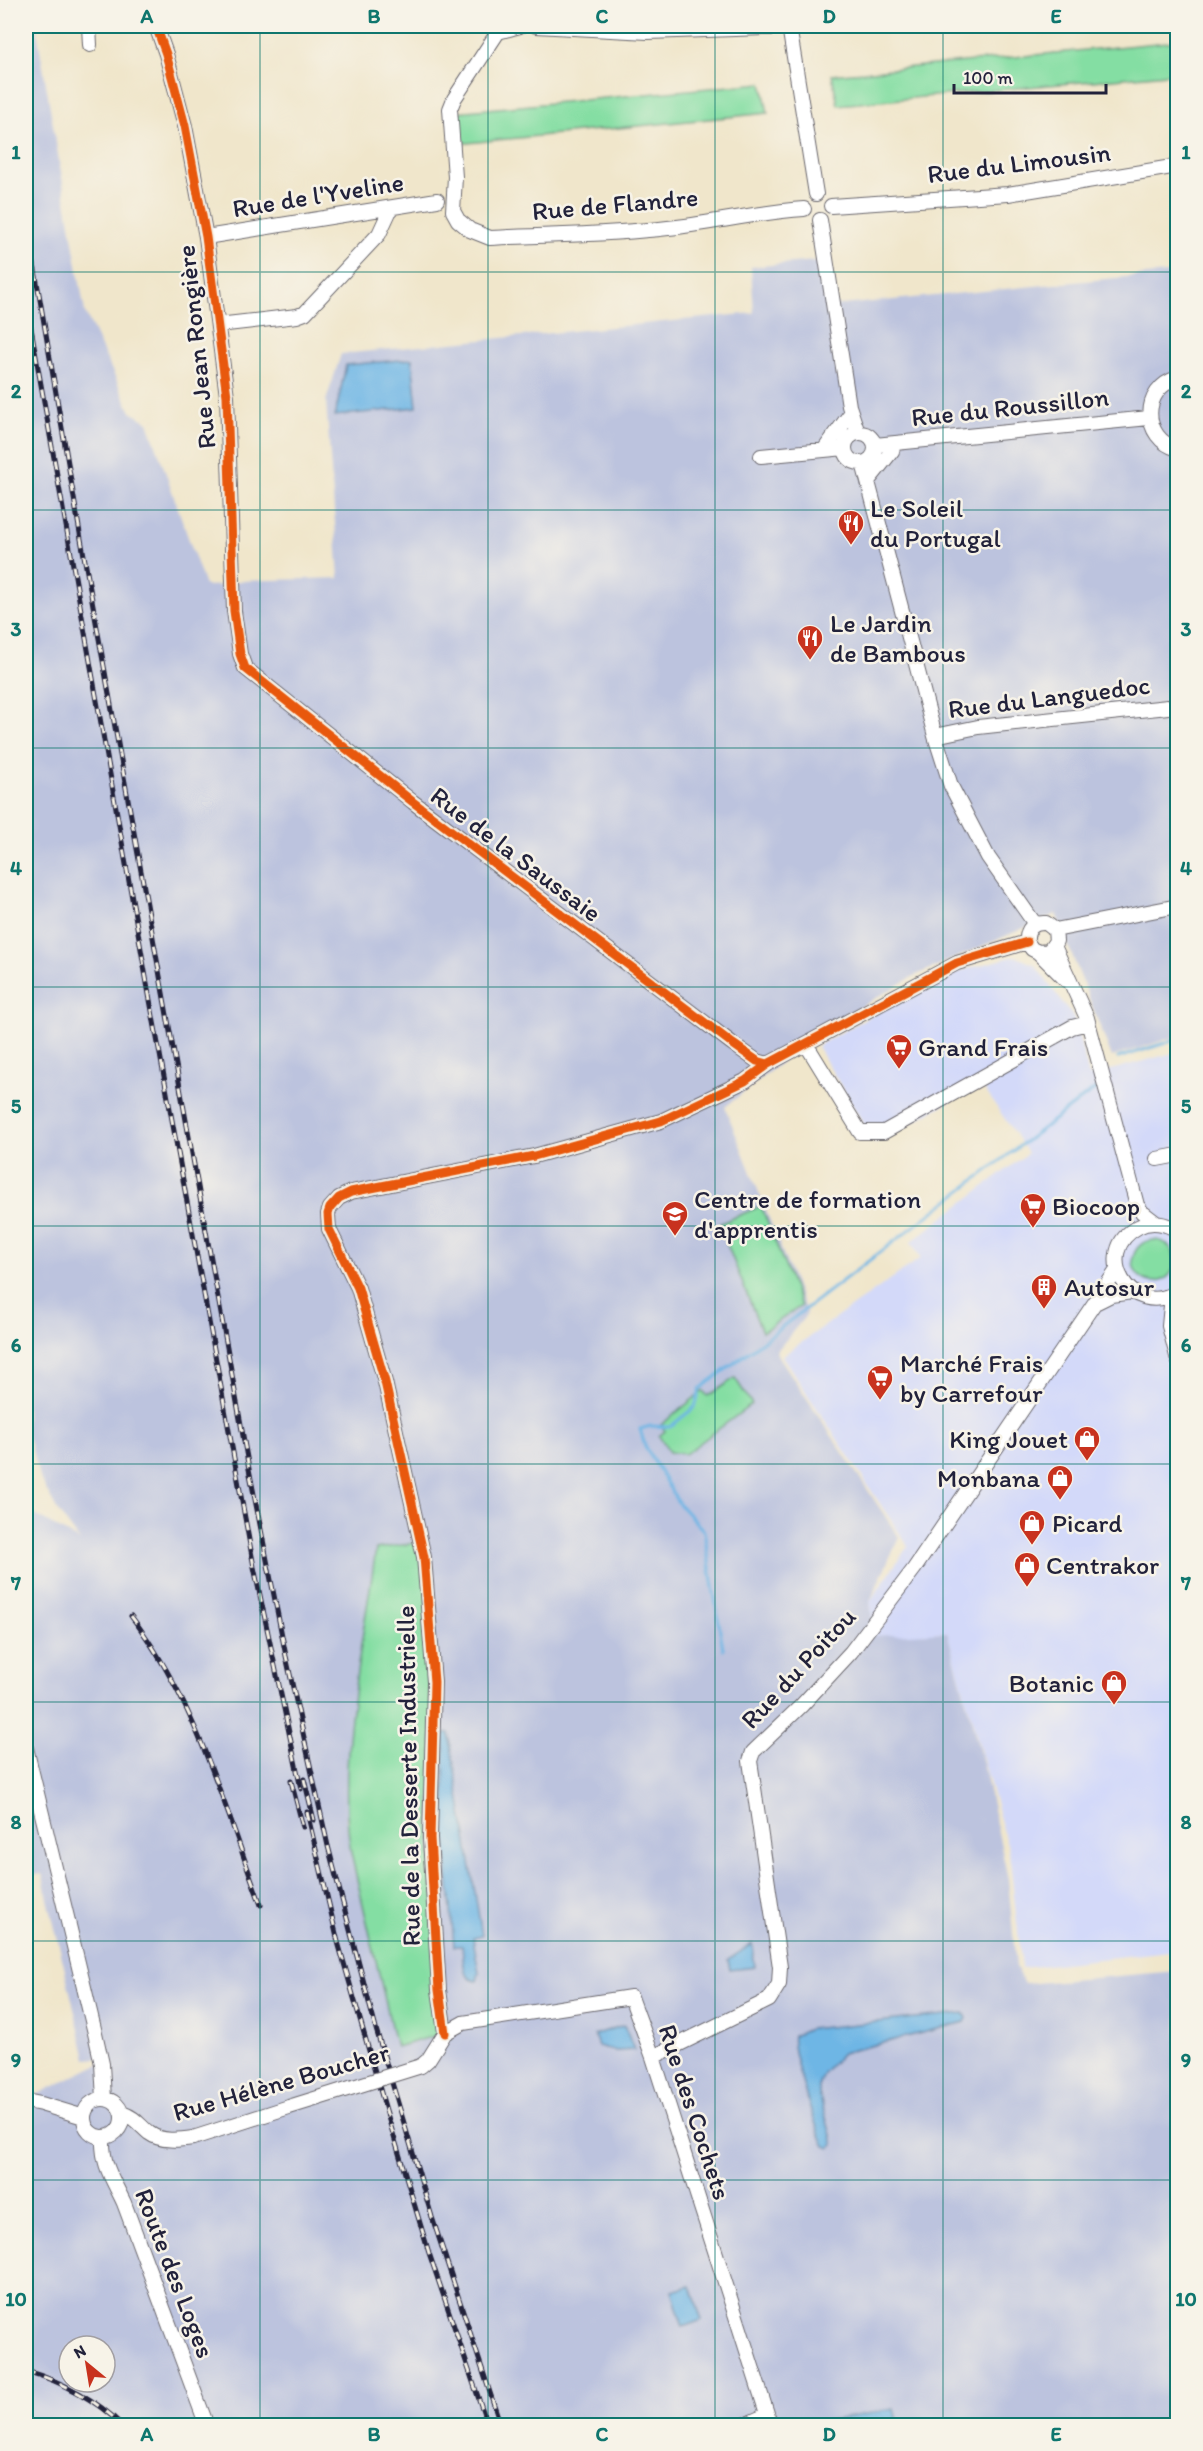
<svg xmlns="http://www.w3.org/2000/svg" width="1203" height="2451" font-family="Itim,sans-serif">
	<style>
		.built { fill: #d3d9f9 }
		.industrial { fill: #bcc3de; fill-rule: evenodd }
		.green { fill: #84dea3; stroke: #53806f; stroke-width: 1.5 }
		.water { fill: #6eb6e5; stroke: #486c90; stroke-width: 1.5 }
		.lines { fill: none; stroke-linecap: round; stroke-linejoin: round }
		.stream { stroke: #6eb6e5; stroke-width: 3 }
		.minor-casing { stroke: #6a676d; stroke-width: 16 }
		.minor { stroke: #fff; stroke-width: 14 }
		.rail-casing { stroke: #22223b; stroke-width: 5 }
		.rail { stroke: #f7f3e8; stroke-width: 3; stroke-dasharray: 9; stroke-linecap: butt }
		.minor-bridge-casing { stroke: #6a676d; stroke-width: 16; stroke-linecap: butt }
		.minor-bridge { stroke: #fff; stroke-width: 14 }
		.cycleway-casing { stroke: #f7f3e8; stroke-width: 13 }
		.cycleway { stroke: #e8590c; stroke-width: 9 }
		.grid { fill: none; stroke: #0f766e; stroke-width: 1.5; stroke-opacity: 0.55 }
		.labels { text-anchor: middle; stroke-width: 5; stroke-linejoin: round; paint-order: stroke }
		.street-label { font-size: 26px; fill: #22223b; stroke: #f7f3e8 }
		.poi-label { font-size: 26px; fill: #22223b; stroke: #f7f3e8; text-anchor: start }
		.neatline { fill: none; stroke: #0f766e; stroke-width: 2 }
		.grid-label { font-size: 20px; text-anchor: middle; font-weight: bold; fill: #0f766e }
	</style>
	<rect width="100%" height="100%" fill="#f7f3e8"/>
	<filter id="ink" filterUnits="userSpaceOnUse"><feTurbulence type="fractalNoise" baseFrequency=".0167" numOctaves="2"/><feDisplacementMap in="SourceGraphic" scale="12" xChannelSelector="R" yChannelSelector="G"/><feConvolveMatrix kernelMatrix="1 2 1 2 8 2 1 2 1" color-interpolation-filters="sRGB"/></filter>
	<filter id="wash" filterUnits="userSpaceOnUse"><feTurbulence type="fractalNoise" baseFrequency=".008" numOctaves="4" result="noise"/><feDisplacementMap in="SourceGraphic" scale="24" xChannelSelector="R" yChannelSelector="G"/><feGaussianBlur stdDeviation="1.35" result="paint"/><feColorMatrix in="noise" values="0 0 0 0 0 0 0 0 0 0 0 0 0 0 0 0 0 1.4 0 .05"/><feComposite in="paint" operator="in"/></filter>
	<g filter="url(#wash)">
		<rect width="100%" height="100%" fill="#f0e6cb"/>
		<!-- built -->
		<path class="built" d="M 1015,956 L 1035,965 L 1074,1018 L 1089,1076 L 1177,1052 L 1177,1950 L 1022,1968 L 1009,1851 L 947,1632 L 873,1637 L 870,1601 L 908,1546 L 782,1356 L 921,1258 L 911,1242 L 1028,1153 L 981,1084 L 875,1143 L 817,1046 L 908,995 L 949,974 Z"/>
		<!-- industrial -->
		<path class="industrial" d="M 26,26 L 36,26 L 85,312 L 131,412 L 148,422 L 205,586 L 229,585 L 239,581 L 339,578 L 326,401 L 341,354 L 754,313 L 751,267 L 824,260 L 832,306 L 1177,272 L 1177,1036 L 1112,1057 L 1056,914 L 914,976 L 824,1028 L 725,1107 L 807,1314 L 776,1352 L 899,1537 L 870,1601 L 873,1636 L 947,1632 L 984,1767 L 1008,1879 L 1016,1966 L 1024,1984 L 1177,1971 L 1177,2425 L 26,2425 L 26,2100 L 113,2057 L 86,2059 L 42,1874 L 26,1876 L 26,1510 L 80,1541 L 57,1510 L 41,1480 L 26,1431 ZM 355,1697 L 368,1921 L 351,1853 L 346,1820 ZM 69,2346 L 105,2346 L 105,2382 L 69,2382 Z"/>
		<!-- green -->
		<path class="green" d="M 1177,41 L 1177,73 L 838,105 L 832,75 Z
			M 762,83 L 768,113 L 458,144 L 456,112 Z
			M 761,1206 L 801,1306 L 762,1332 L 719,1224 Z
			M1133 1261a21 21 0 1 1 42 0a21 21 0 1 1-42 0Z
			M 735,1378 L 752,1404 L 685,1454 L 669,1452 L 659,1436 L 665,1431 L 661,1425 L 703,1391 L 708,1396 Z
			M 421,1542 L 434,1653 L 430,1838 L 445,2033 L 396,2047 L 351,1853 C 336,1760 363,1642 376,1549 Z"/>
		<!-- water -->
		<path class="water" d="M 412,359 L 417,407 L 335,416 L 346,365 Z
			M 449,1733 L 482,1936 L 473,1938 L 479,1973 L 477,1981 C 461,1979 464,1959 462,1946 L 454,1946 L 445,1839 L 444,1734 Z
			M 752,1944 L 755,1967 L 730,1970 L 728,1960 Z
			M 964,2013 L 967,2018 L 965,2022 L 842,2053 L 823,2073 L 819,2083 L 819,2094 L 834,2145 L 830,2148 L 825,2146 C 817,2131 789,2049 793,2036 L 809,2029 Z
			M 624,2025 L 634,2050 L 616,2051 L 598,2046 L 594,2035 Z
			M 691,2286 L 702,2320 L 683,2327 L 672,2291 Z
			M 894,2409 L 898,2425 L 806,2425 Z"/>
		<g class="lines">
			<!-- stream -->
			<path class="stream" d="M 1118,1058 L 1178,1039
				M 723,1649 L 704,1531 L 679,1504 L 645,1446 L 640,1429 L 651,1426 L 670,1427 L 695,1407 L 700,1389 L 1096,1088"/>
		</g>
	</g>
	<g filter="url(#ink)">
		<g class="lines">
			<!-- minor casing -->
			<g class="minor-casing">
				<path id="minor" d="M 89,26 L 90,45
					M 156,26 L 166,54 L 185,126 L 206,237 L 227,396 L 234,611 L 240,654 L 245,668 L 413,802 L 733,1044 L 757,1061 L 768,1064
					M 498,26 L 498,32 L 454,99 L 450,109 L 455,177 L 453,211 L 458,220 L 470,230 L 490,238 C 549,235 610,235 668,228 C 714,223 758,212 804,209
					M 536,26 L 648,32 L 819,26
					M 789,26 L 816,194
					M 498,32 L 520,26
					M 831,206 L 1008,194 L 1178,166
					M 820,220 L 849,406 L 858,433
					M 206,237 L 437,200
					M 218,325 L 297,316 L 305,313 L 379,234 L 391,208
					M 1178,378 C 1141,388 1141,439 1178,449
					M845 448a15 15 0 1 1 30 0a15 15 0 1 1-30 0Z
					M 875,445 L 1149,418
					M 824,450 L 851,413
					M 761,456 L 845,448
					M 863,463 L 935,736 L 951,786 L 988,857 L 1035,924
					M 868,481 L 892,451 L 894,444
					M 935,736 L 978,727 L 1168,707
					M 1055,930 L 1178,906
					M 1054,946 L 1087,1018 L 1137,1205 L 1142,1212 L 1155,1222
					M 1038,952 L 1049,951 L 1056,941 L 1055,930 L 1046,923 C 1033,922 1026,929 1027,942 L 1032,949 L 1038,952 L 1066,980
					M 806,1044 L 860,1132 L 884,1132 L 1072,1027 L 1088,1023
					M 1157,1159 L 1178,1155
					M 1178,1231 C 1166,1223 1151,1220 1138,1227 C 1090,1252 1131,1322 1178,1291
					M 1172,1295 L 1169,1326 L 1178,1360
					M 1097,1302 L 1111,1295 L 1132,1292
					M 26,1748 L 95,2033 L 102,2064 L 104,2099
					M 445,2033 L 439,1990 L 430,1838 L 434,1682 L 424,1557 L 385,1382 L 358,1288 L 329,1229 L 328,1214 L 330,1208 L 339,1198 L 351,1192 L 534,1156 L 661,1121 L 745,1081 L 768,1064 L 957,963 L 1027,942
					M 653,2057 L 769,2000 L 779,1984 L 780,1967 L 753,1781 L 750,1761 L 753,1752 L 801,1706 L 851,1652 L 914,1569 L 1117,1270
					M 421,2066 L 428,2060 L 445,2033 L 463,2023 L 631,1997 L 653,2057 L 771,2426
					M84 2118a19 19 0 1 1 38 0a19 19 0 1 1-38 0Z
					M 26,2101 L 41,2104 L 84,2117
					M 122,2113 C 136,2118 138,2124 149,2133 C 161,2142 179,2140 193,2138 L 289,2107
					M 103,2138 C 102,2166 113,2179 124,2203 L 207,2426
					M 742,2426 L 767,2415"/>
			</g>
			<!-- minor -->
			<use href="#minor" class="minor"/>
			<!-- rail casing -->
			<g class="rail-casing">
				<path id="rail" d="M 26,218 L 81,539 L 249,1469 L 286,1656 L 328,1846 L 376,2029 L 432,2217 L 501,2426
					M 26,300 L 150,1000 L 254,1567 L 301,1789
					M 131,1616 C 196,1701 224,1806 261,1905
					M 304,1779 L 314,1820
					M 291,1781 L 303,1827
					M 307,1812 L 338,1942 L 385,2107 L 429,2253 L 488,2426
					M 26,2371 C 61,2381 96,2400 123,2426"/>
			</g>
			<!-- rail -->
			<use href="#rail" class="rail"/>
			<!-- minor-bridge casing -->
			<g class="minor-bridge-casing">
				<path id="minor-bridge" d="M 289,2107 L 421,2066"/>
			</g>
			<!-- minor-bridge -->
			<use href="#minor-bridge" class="minor-bridge"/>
			<!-- cycleway casing -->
			<g class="cycleway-casing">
				<path id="cycleway" d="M 156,26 L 166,54 L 185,126 L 206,237 L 227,396 L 234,611 L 240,654 L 245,668 L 413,802 L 733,1044 L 757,1061 L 768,1064
					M 445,2033 L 439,1990 L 430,1838 L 434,1682 L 424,1557 L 385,1382 L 358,1288 L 329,1229 L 328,1214 L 330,1208 L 339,1198 L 351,1192 L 534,1156 L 661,1121 L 745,1081 L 768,1064 L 957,963 L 1027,942"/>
			</g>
			<!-- cycleway -->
			<use href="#cycleway" class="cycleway"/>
		</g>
	</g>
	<!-- grid -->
	<path class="grid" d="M 260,26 L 260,2426M 488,26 L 488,2426M 715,26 L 715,2426M 943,26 L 943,2426M 26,272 L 1178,272M 26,510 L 1178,510M 26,748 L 1178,748M 26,987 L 1178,987M 26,1226 L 1178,1226M 26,1464 L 1178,1464M 26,1702 L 1178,1702M 26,1941 L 1178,1941M 26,2180 L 1178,2180"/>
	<!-- icons -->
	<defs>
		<g id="restaurant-pin" transform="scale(1.35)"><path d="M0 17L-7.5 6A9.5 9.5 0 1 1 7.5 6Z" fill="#c8321e" stroke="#f7f3e8"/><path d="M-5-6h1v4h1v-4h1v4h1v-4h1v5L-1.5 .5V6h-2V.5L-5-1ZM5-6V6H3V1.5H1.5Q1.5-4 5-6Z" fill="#fff"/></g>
		<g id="supermarket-pin" transform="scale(1.35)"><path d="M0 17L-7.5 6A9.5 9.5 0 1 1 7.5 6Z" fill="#c8321e" stroke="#f7f3e8"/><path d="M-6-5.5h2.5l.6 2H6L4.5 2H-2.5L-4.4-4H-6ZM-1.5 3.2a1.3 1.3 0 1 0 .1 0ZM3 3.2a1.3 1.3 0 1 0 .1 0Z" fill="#fff"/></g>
		<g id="school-pin" transform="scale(1.35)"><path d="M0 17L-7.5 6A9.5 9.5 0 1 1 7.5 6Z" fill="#c8321e" stroke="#f7f3e8"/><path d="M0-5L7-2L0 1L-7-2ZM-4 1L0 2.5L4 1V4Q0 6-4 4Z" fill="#fff"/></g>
		<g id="building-pin" transform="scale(1.35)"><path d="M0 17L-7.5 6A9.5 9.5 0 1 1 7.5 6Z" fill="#c8321e" stroke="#f7f3e8"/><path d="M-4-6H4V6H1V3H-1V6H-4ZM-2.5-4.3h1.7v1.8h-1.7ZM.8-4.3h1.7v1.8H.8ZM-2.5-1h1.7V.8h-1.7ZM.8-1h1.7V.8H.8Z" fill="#fff"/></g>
		<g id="shop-pin" transform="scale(1.35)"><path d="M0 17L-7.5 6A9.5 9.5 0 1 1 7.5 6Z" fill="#c8321e" stroke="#f7f3e8"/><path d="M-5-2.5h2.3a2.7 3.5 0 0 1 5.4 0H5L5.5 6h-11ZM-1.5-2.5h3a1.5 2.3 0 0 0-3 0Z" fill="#fff"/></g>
	</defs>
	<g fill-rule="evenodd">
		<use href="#restaurant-pin" x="851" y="523"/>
		<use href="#restaurant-pin" x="810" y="638"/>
		<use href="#supermarket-pin" x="899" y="1047"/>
		<use href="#supermarket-pin" x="1033" y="1206"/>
		<use href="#school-pin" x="675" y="1214"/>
		<use href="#building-pin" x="1044" y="1287"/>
		<use href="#supermarket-pin" x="880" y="1378"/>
		<use href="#shop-pin" x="1087" y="1439"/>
		<use href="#shop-pin" x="1060" y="1478"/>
		<use href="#shop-pin" x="1032" y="1523"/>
		<use href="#shop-pin" x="1027" y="1565"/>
		<use href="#shop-pin" x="1114" y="1683"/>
	</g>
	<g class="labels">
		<!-- street labels -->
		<g class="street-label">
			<text transform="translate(1019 163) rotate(-7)" y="9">Rue du Limousin</text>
			<text transform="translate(318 195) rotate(-9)" y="9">Rue de l'Yveline</text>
			<text transform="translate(615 204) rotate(-5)" y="9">Rue de Flandre</text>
			<text transform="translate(196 347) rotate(-96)" y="9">Rue Jean Rongière</text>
			<text transform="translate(1010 407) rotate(-6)" y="9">Rue du Roussillon</text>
			<text transform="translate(1049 697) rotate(-7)" y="9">Rue du Languedoc</text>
			<text transform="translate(516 854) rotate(37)" y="9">Rue de la Saussaie</text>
			<text transform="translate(798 1668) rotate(-47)" y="9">Rue du Poitou</text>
			<text transform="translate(408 1776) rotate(-91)" y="9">Rue de la Desserte Industrielle</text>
			<text transform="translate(281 2082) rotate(-16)" y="9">Rue Hélène Boucher</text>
			<text transform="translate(695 2112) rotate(72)" y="9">Rue des Cochets</text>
			<text transform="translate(175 2273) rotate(69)" y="9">Route des Loges</text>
		</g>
		<!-- poi labels -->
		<g class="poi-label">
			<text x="870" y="517">Le Soleil<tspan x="870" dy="30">du Portugal</tspan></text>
			<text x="830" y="632">Le Jardin<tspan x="830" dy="30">de Bambous</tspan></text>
			<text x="918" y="1056">Grand Frais</text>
			<text x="694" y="1208">Centre de formation<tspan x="694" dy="30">d'apprentis</tspan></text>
			<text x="1052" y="1215">Biocoop</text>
			<text x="1064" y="1296">Autosur</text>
			<text x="900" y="1372">Marché Frais<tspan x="900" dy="30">by Carrefour</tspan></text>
			<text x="1068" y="1448" text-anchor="end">King Jouet</text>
			<text x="1040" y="1487" text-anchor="end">Monbana</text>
			<text x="1052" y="1532">Picard</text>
			<text x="1046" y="1574">Centrakor</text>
			<text x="1094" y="1692" text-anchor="end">Botanic</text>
		</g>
	</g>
	<!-- margin -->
	<rect width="1203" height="2451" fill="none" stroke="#f7f3e8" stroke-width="66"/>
	<!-- north arrow -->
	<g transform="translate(87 2364) rotate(330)"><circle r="28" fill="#f7f3e8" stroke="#a29fa3" stroke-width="1.5"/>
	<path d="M0-4.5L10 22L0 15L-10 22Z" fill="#c8321e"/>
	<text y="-9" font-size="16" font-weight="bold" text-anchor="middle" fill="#22223b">N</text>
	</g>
	<!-- scale -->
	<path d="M954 84v9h152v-9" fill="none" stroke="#22223b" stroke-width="3"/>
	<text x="963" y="84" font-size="18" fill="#22223b" stroke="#f7f3e8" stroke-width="4.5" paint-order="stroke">100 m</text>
	<rect x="33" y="33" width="1137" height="2385" class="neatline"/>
	<g class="grid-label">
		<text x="147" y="23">A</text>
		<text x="374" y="23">B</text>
		<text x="602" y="23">C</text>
		<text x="829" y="23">D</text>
		<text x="1056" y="23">E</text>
		<text x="16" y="159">1</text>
		<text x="1186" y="159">1</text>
		<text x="16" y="398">2</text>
		<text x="1186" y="398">2</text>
		<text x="16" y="636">3</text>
		<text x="1186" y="636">3</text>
		<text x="16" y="875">4</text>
		<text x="1186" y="875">4</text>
		<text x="16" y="1113">5</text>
		<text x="1186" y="1113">5</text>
		<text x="16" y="1352">6</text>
		<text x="1186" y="1352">6</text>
		<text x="16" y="1590">7</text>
		<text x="1186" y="1590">7</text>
		<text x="16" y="1829">8</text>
		<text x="1186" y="1829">8</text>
		<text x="16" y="2067">9</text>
		<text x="1186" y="2067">9</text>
		<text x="16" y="2306">10</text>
		<text x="1186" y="2306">10</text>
		<text x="147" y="2441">A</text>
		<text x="374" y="2441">B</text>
		<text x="602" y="2441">C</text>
		<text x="829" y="2441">D</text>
		<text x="1056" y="2441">E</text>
	</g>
</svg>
